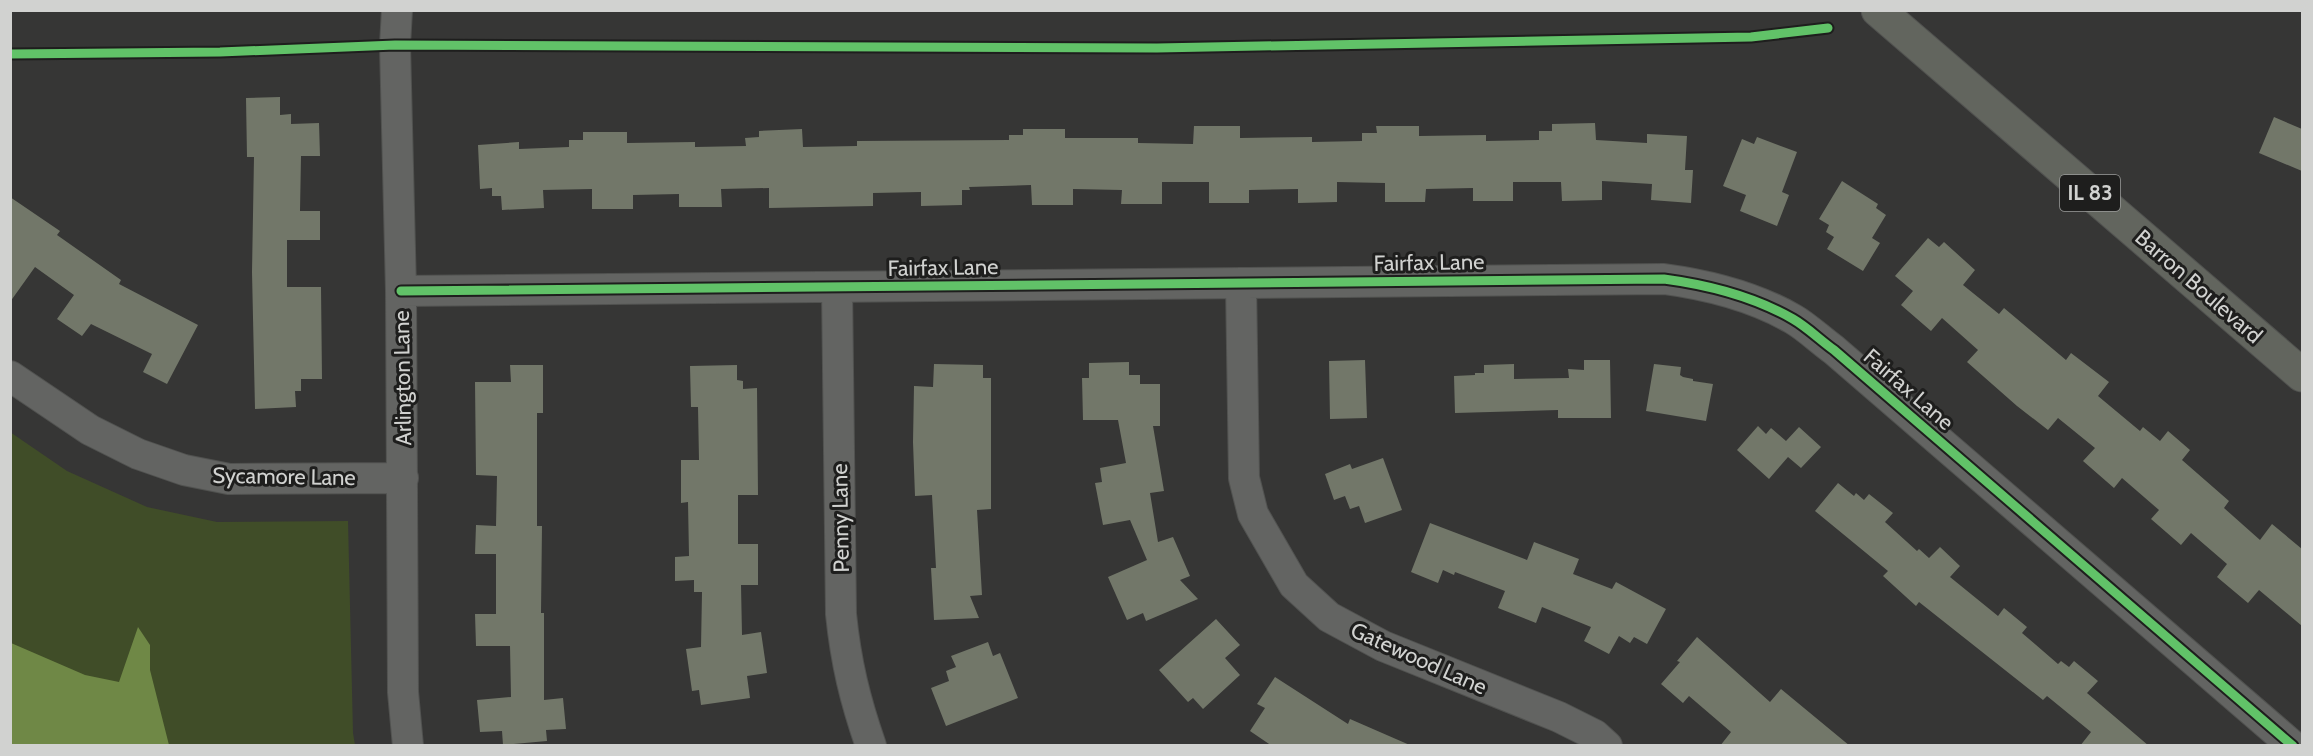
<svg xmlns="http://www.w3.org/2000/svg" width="2313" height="756" font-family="Cabin,sans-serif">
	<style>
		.green { fill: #404d28 }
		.water { fill: #6f8846 }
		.building { fill: #727769 }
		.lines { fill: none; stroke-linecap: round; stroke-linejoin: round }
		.minor-casing { stroke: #515250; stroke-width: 32 }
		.primary-casing { stroke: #515250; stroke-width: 35 }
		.minor { stroke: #636462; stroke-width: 30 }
		.primary { stroke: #62655e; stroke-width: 33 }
		.cycleway-casing { stroke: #1e1e1d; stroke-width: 13 }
		.cycleway { stroke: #61c268; stroke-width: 9 }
		.labels { text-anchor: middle; stroke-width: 6; stroke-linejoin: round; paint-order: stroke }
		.shield { fill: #1e1e1d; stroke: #9b9c9a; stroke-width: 1.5 }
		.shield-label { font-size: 21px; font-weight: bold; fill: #d1d2d0 }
		.street-label { font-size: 22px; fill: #d1d2d0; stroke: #1e1e1d }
	</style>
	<rect width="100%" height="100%" fill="#363635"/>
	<!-- green -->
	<path class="green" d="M 10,432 L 67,471 L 147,507 L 217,522 L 348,521 L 353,733 L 355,745 L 11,745 Z"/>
	<!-- water -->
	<path class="water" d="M 138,627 L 150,645 L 150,670 L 169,745 L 11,745 L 11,643 L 85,675 L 119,682 Z"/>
	<!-- building -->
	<path class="building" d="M 280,97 L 280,115 L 291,114 L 291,124 L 319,123 L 320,156 L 301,156 L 300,211 L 320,211 L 320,240 L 287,240 L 287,287 L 321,287 L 322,379 L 301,379 L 301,391 L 295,391 L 296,407 L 255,409 L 252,272 L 254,157 L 247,157 L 246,98 Z
		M 2274,117 L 2302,129 L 2302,171 L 2259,153 Z
		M 1595,123 L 1596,140 L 1647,143 L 1647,134 L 1687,136 L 1685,170 L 1693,170 L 1691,203 L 1651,200 L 1652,184 L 1602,181 L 1602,200 L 1562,201 L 1561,182 L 1513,182 L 1513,201 L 1473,201 L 1473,188 L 1426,189 L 1425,202 L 1385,202 L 1385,183 L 1337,182 L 1337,202 L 1298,203 L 1298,189 L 1249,190 L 1249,203 L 1209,203 L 1209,182 L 1162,182 L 1162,204 L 1121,204 L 1122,190 L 1073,189 L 1073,205 L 1032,205 L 1031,185 L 969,187 L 970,190 L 962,190 L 962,205 L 921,206 L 921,192 L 873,193 L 873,206 L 769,208 L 769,188 L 721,189 L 722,207 L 679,207 L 679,194 L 633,195 L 633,209 L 592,209 L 592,189 L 543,190 L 544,208 L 502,210 L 501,196 L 492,196 L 492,188 L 480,189 L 478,145 L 519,142 L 519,149 L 569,147 L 569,140 L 583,140 L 583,132 L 627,132 L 627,143 L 695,142 L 695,147 L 746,146 L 745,138 L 759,137 L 759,131 L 802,129 L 803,147 L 857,146 L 857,141 L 1009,140 L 1009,135 L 1023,135 L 1023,129 L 1065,129 L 1065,138 L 1138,138 L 1138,143 L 1193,144 L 1194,126 L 1240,126 L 1240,138 L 1312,137 L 1312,142 L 1362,141 L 1362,133 L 1377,133 L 1376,126 L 1419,126 L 1419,136 L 1486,135 L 1486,141 L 1539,140 L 1539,131 L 1552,131 L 1552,124 Z
		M 1757,137 L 1797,152 L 1782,192 L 1789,195 L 1777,226 L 1740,211 L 1746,195 L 1723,186 L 1742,139 L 1754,144 Z
		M 1842,181 L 1878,204 L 1876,208 L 1886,215 L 1872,238 L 1880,243 L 1863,271 L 1827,249 L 1834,237 L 1826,232 L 1829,225 L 1819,219 Z
		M 10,197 L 60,231 L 57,235 L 121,280 L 119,284 L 198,325 L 167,384 L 143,372 L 152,354 L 91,324 L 82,336 L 57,319 L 74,295 L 35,267 L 10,302 Z
		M 1928,238 L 1939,247 L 1944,242 L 1975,270 L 1963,285 L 1999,314 L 2004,308 L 2066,360 L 2071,353 L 2109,382 L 2098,396 L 2140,431 L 2143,427 L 2160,441 L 2168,431 L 2190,450 L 2182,460 L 2229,501 L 2224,508 L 2260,540 L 2272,524 L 2302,549 L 2302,626 L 2259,590 L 2248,603 L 2217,577 L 2227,564 L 2191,533 L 2181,545 L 2151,519 L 2159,510 L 2122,478 L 2114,488 L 2083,461 L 2095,448 L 2058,418 L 2048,430 L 2017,406 L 1967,362 L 1978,350 L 1942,318 L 1931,331 L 1901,305 L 1913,291 L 1895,276 Z
		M 1365,360 L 1367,418 L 1330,419 L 1329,361 Z
		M 1584,360 L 1610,360 L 1611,418 L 1558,418 L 1558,410 L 1455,413 L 1454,376 L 1475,375 L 1475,373 L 1484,373 L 1484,365 L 1514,364 L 1514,379 L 1569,378 L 1568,369 L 1584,370 Z
		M 1129,362 L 1129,375 L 1140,375 L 1140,384 L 1160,384 L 1160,426 L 1153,426 L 1164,491 L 1150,493 L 1158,542 L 1173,537 L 1190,576 L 1180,580 L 1198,599 L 1146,621 L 1143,613 L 1127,620 L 1108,577 L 1147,560 L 1130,520 L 1103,525 L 1095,483 L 1102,482 L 1100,468 L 1126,463 L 1118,420 L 1083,420 L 1082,378 L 1089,378 L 1089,363 Z
		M 934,364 L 983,365 L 983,378 L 991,378 L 991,509 L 977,510 L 982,595 L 970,596 L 979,618 L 934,620 L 931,568 L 936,568 L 932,495 L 915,496 L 913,442 L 914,386 L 933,387 Z
		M 1654,364 L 1681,367 L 1680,375 L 1683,377 L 1693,379 L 1693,381 L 1713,384 L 1706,421 L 1646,411 Z
		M 510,365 L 543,365 L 543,413 L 537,413 L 537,526 L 542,526 L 541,613 L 544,613 L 544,700 L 563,698 L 566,729 L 546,730 L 547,741 L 503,745 L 502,731 L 480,732 L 477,700 L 511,697 L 510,646 L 476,646 L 475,614 L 496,614 L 496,554 L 475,554 L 476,525 L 496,526 L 497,476 L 476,475 L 475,382 L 511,382 Z
		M 737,365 L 737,380 L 743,381 L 743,389 L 757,388 L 758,495 L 738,495 L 738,544 L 758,544 L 758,585 L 741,585 L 742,635 L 761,632 L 767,673 L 747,676 L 750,698 L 701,705 L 699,690 L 692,691 L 686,649 L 701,647 L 702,592 L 694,592 L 694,580 L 675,581 L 675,557 L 689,556 L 688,502 L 681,503 L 681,460 L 699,460 L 698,407 L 691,407 L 690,366 Z
		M 1758,426 L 1766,434 L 1771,428 L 1786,441 L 1799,427 L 1821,447 L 1801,468 L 1788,457 L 1769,479 L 1737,450 Z
		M 1383,458 L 1402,510 L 1365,523 L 1359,506 L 1350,509 L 1345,496 L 1334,500 L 1325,474 L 1350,464 L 1352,469 Z
		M 1838,483 L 1854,496 L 1856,493 L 1864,500 L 1869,494 L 1893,513 L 1885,522 L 1917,551 L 1919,549 L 1929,558 L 1940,547 L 1960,566 L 1950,577 L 1998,616 L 2004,608 L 2027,627 L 2022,633 L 2058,664 L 2061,661 L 2069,667 L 2074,661 L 2098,681 L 2087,693 L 2149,746 L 2080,746 L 2091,732 L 2047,696 L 2043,700 L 1919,602 L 1916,606 L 1883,576 L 1888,571 L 1815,511 Z
		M 1430,523 L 1527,560 L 1534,542 L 1579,559 L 1573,574 L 1612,589 L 1616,582 L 1666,609 L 1647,644 L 1634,637 L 1630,643 L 1619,636 L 1609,654 L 1584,641 L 1591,627 L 1542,607 L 1536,623 L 1498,608 L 1505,591 L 1455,572 L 1454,575 L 1443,570 L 1438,583 L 1411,572 Z
		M 1216,619 L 1240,645 L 1225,658 L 1240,675 L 1203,709 L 1193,698 L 1188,702 L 1159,670 Z
		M 1697,637 L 1770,702 L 1781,689 L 1850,746 L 1720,746 L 1731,732 L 1689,696 L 1683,703 L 1661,684 L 1680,662 L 1677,661 Z
		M 988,642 L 993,656 L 1000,653 L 1018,698 L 946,726 L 931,688 L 949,681 L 946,671 L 956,667 L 951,656 Z
		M 1275,677 L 1348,724 L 1350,719 L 1412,746 L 1272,746 L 1250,731 L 1265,708 L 1257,704 Z"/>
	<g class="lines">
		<!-- minor casing -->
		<g class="minor-casing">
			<path id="minor" d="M 397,10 L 395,45 L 401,291 L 403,692 L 408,746
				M 1241,283 L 1244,478 L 1253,514 L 1294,585 L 1329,617 L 1383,646 L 1559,717 L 1595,735 L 1607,746
				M 837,287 L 841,614 C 846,663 855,700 871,746
				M 401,291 L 1664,279 C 1709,285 1753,296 1793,319 C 1807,327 1820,340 1834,350 L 2293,746
				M 10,376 L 90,430 L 138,454 L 184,470 L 229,479 L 403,478"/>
		</g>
		<!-- primary casing -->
		<g class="primary-casing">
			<path id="primary" d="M 1878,10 L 2302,375"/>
		</g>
		<!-- minor -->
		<use href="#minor" class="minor"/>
		<!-- primary -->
		<use href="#primary" class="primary"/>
		<!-- cycleway casing -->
		<g class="cycleway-casing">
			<path id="cycleway" d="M 10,54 L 220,52 L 395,45 L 1157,48 L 1751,37 L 1828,28
				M 401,291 L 1664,279 C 1709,285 1753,296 1793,319 C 1807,327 1820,340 1834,350 L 2293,746"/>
		</g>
		<!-- cycleway -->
		<use href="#cycleway" class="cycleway"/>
	</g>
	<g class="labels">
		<!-- shield labels -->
		<rect class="shield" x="2060" y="175" width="60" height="36" rx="4.5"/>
		<g class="shield-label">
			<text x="2090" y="200">IL 83</text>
		</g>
		<!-- street labels -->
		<g class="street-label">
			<text transform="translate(1429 262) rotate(-1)" y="8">Fairfax Lane</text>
			<text transform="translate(943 267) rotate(-1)" y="8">Fairfax Lane</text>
			<text transform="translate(2199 286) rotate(41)" y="8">Barron Boulevard</text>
			<text transform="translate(402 378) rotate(-91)" y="8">Arlington Lane</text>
			<text transform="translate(1909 389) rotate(41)" y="8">Fairfax Lane</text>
			<text transform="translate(284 476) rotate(1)" y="8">Sycamore Lane</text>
			<text transform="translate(840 518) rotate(-91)" y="8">Penny Lane</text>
			<text transform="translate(1419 658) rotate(24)" y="8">Gatewood Lane</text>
		</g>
	</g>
	<!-- border -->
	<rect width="2313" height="756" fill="none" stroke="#d1d2d0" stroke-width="24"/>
</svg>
